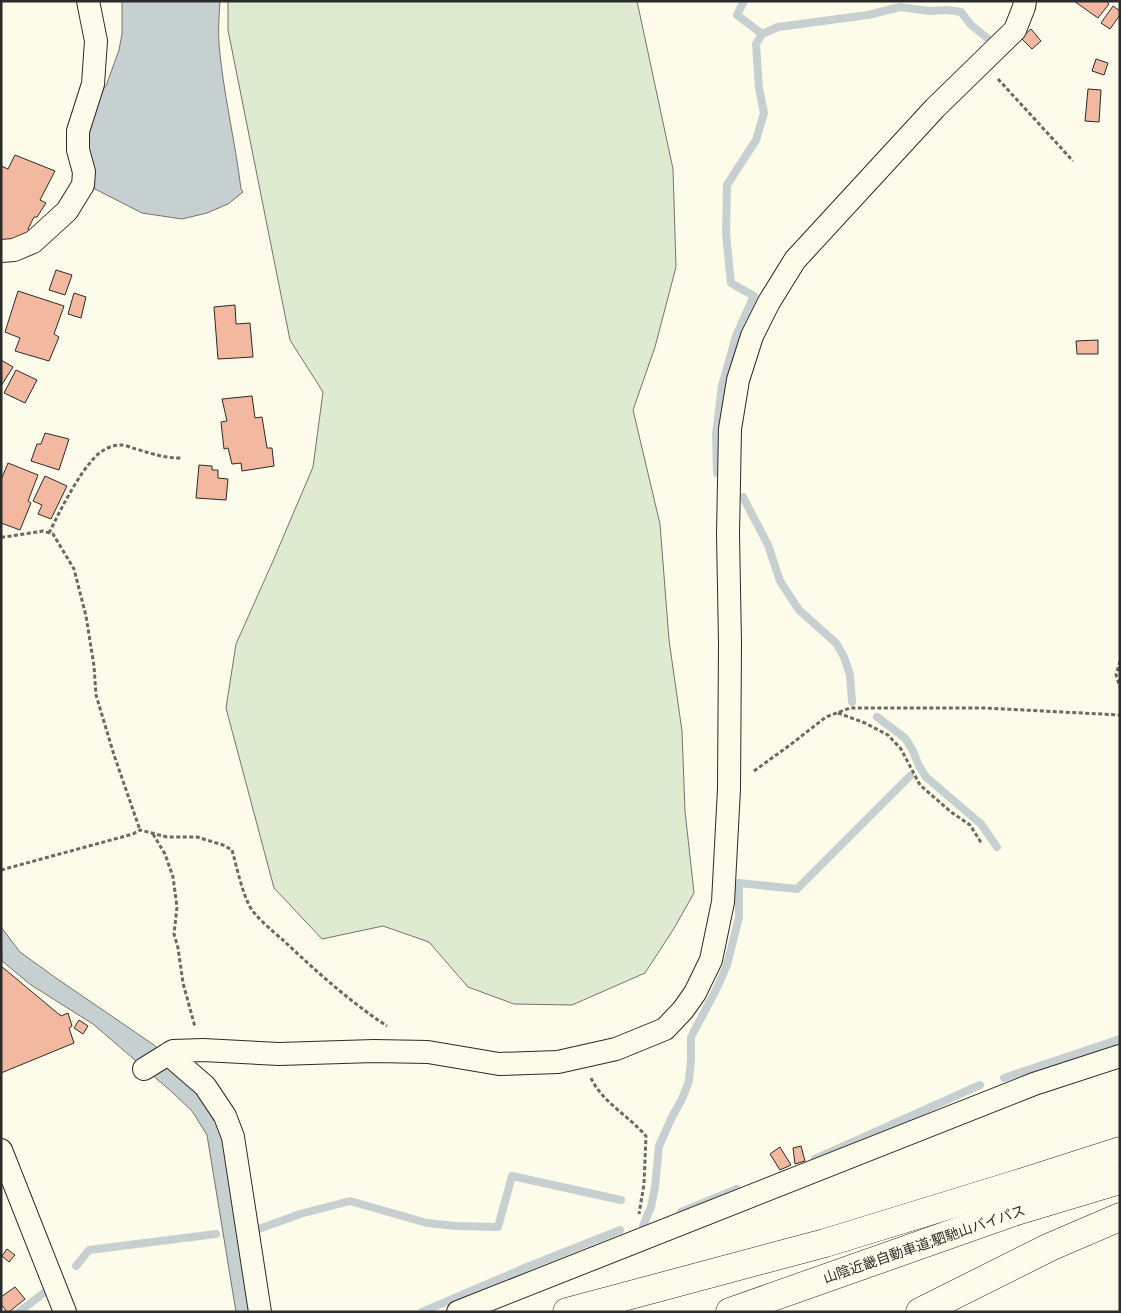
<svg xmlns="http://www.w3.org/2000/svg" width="1121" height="1313" font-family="'Roboto Condensed','Noto Sans JP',sans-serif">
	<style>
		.green { fill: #deebd1; stroke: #74746e }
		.water { fill: #c7d0d0; stroke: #74746e }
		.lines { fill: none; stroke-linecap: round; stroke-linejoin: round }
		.stream { stroke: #c7d0d0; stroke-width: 8 }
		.building { fill: #f2b8a0; stroke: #2b2b2b }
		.minor-casing { stroke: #2b2b2b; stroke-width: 24 }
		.trunk-casing { stroke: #2b2b2b; stroke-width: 29 }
		.motorway-casing { stroke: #2b2b2b; stroke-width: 29 }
		.path { stroke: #6a6964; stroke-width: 3; stroke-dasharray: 4 2.5; stroke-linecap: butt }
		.minor { stroke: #fdfbea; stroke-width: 22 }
		.trunk { stroke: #fdfbea; stroke-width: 28 }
		.motorway { stroke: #fdfbea; stroke-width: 28 }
		.labels { text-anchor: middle; stroke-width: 4; stroke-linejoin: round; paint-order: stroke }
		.street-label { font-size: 14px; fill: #2b2b2b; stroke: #fdfbea }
	</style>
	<rect width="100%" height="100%" fill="#fdfbea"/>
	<!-- green -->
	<path class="green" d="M 228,1 L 637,1 L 673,169 L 676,267 L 655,347 L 633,410 L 660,524 L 669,640 L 682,731 L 685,811 L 694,893 L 673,930 L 645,973 L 572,1005 L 514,1004 L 468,987 L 429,942 L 383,926 L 322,939 L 274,888 L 226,708 L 236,644 L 273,561 L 313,467 L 323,392 L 290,340 L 228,30 Z"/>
	<!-- water -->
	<path class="water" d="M 122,1 L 220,1 C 219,15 218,30 219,44 C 223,92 235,140 241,189 L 243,192 L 228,204 L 207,213 L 182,219 L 142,213 L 95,189 L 85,155 L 96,91 L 98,95 L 106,86 L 119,50 L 122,34 Z
		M 1,927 L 20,952 L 56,978 L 154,1045 L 179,1069 L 221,1117 L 256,1312 L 236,1312 L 207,1135 L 192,1111 L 172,1092 L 93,1024 L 31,985 L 2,961 Z"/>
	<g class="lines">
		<!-- stream -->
		<path class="stream" d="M 744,1 L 737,15 L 762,34
			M 717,473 L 716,434 L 722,386 L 736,336 L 754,296 L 731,283 L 726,234 L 727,185 L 756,140 L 764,113 L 759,88 L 756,44 L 762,34 L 778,27 L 868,15 L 900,7 L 929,11 L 947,10 L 961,12 L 971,25 L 992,42
			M 743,497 L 768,545 L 780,581 L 799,610 L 836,643 L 844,657 L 850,675 L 852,702
			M 877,717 L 905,738 L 912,749 L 919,766 L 926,777 L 981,824 L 997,847
			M 1004,1078 L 1120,1039
			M 815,1159 L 980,1085
			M 681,1212 L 737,1189
			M 643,1226 L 651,1207 L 655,1187 L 659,1146 L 672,1117 L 682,1099 L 689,1081 L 691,1059 L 691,1037 L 717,988 L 727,965 L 739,917 L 739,883 L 797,889 L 910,776
			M 256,1230 L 300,1214 L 350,1201 L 427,1223 L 456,1226 L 498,1227 L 512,1176 L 621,1200
			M 76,1266 L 89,1250 L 216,1234
			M 19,1312 L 45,1292
			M 422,1312 L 527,1267 L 620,1230"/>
	</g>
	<!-- building -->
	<path class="building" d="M 1074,1 L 1106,1 L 1109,4 L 1098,18 Z
		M 1113,6 L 1120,11 L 1120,15 L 1110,29 L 1101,23 Z
		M 1031,29 L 1041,41 L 1032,49 L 1021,38 Z
		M 1096,59 L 1108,63 L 1104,75 L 1092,71 Z
		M 1088,89 L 1101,90 L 1099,122 L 1085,121 Z
		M 15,155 L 55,171 L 40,200 L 46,203 L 37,217 L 34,217 L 28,229 L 31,236 L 1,243 L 1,166 L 8,169 Z
		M 56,270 L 72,275 L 65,295 L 49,290 Z
		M 18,291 L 64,306 L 54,334 L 59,337 L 49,361 L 15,351 L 20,338 L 5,332 Z
		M 74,293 L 86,297 L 81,318 L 68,314 Z
		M 235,305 L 236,324 L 250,323 L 253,357 L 218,359 L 214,307 Z
		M 1098,340 L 1098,354 L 1077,354 L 1076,341 Z
		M 1,360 L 13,367 L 1,386 Z
		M 16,370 L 37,380 L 25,403 L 4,393 Z
		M 252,396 L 255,418 L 262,417 L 267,448 L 272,448 L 274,466 L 242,471 L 241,463 L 232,464 L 228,448 L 224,449 L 221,422 L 227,421 L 222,399 Z
		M 45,433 L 69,439 L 59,470 L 31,461 L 37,444 L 41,444 Z
		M 8,463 L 38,475 L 28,501 L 31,503 L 20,530 L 1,523 L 1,480 Z
		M 199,465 L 212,466 L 212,470 L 218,470 L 218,478 L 228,479 L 226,500 L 196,498 Z
		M 45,476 L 67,486 L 51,519 L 38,514 L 42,505 L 33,501 Z
		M 1,966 L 61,1016 L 68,1013 L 72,1026 L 69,1028 L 74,1043 L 1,1073 Z
		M 79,1020 L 88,1026 L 83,1034 L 74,1028 Z
		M 801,1146 L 805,1161 L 795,1164 L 793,1148 Z
		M 780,1147 L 791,1165 L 780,1170 L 770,1154 Z
		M 7,1249 L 15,1255 L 9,1262 L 2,1256 Z
		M 15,1287 L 25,1299 L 9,1312 L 7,1312 L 1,1304 L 1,1297 Z"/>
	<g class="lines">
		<!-- minor casing -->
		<g class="minor-casing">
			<path id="minor" d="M 1,251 L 14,250 L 33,242 L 67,211 L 83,185 L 84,172 L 78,150 L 78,131 L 93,84 L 96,41 L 88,1
				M 168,1054 L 205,1086 L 225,1116 L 233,1137 L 260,1312
				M 144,1069 L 173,1051 L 203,1050 L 279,1054 L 374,1051 L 428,1052 L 499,1064 L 558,1062 L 616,1049 L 665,1029 L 683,1010 L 695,993 L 711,960 L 723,902 L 729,789 L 730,643 L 728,534 L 730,429 L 738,380 L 752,336 L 769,302 L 795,260 L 935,108 L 1015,30 L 1024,7 L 1025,1
				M 1,1150 L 65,1312
				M 458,1312 L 1034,1084 L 1120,1056"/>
		</g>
		<!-- trunk casing -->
		<g class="trunk-casing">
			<path id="trunk" d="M 567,1312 L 825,1243 L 1014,1185 L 1120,1151
				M 920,1312 L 1050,1247 L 1120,1217"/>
		</g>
		<!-- motorway casing -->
		<g class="motorway-casing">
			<path id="motorway" d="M 730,1312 L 1016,1211 L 1120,1180"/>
		</g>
		<!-- path -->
		<path class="path" d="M 998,79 L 1073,161
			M 49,533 C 61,509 78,474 97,455 C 104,449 112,445 121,445 C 126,445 132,448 136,449 C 153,454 164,458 181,458
			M 1,537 L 5,537 L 43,531 L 53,534 L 74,569 L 86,616 L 94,666 L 96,695 L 114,755 L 140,830
			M 1120,661 L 1116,675 L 1120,687
			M 838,713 L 865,723 L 888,735 L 901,749 L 920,785 L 951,812 L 970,825 L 982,844
			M 754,771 L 790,745 L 826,717 L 850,708 L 985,708 L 1120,715
			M 153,834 L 165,854 L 173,877 L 177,907 L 174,934 L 178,948 L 183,983 L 195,1027
			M 1,870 L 133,834 L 140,830 L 167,837 L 197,837 L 223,845 L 232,850 C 237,868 241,888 249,905 C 255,917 274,932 284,941 C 316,971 350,1002 387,1026
			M 591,1078 C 602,1102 629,1116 646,1136 L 644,1184 L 639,1214"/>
		<!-- minor -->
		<use href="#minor" class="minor"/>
		<!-- trunk -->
		<use href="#trunk" class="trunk"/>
		<!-- motorway -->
		<use href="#motorway" class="motorway"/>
	</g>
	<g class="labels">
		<!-- street labels -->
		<g class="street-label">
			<text transform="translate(924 1244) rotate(-19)" y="5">山陰近畿自動車道;駟馳山バイパス</text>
		</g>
	</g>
	<!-- border -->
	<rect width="1121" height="1313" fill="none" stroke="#2b2b2b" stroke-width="5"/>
</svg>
